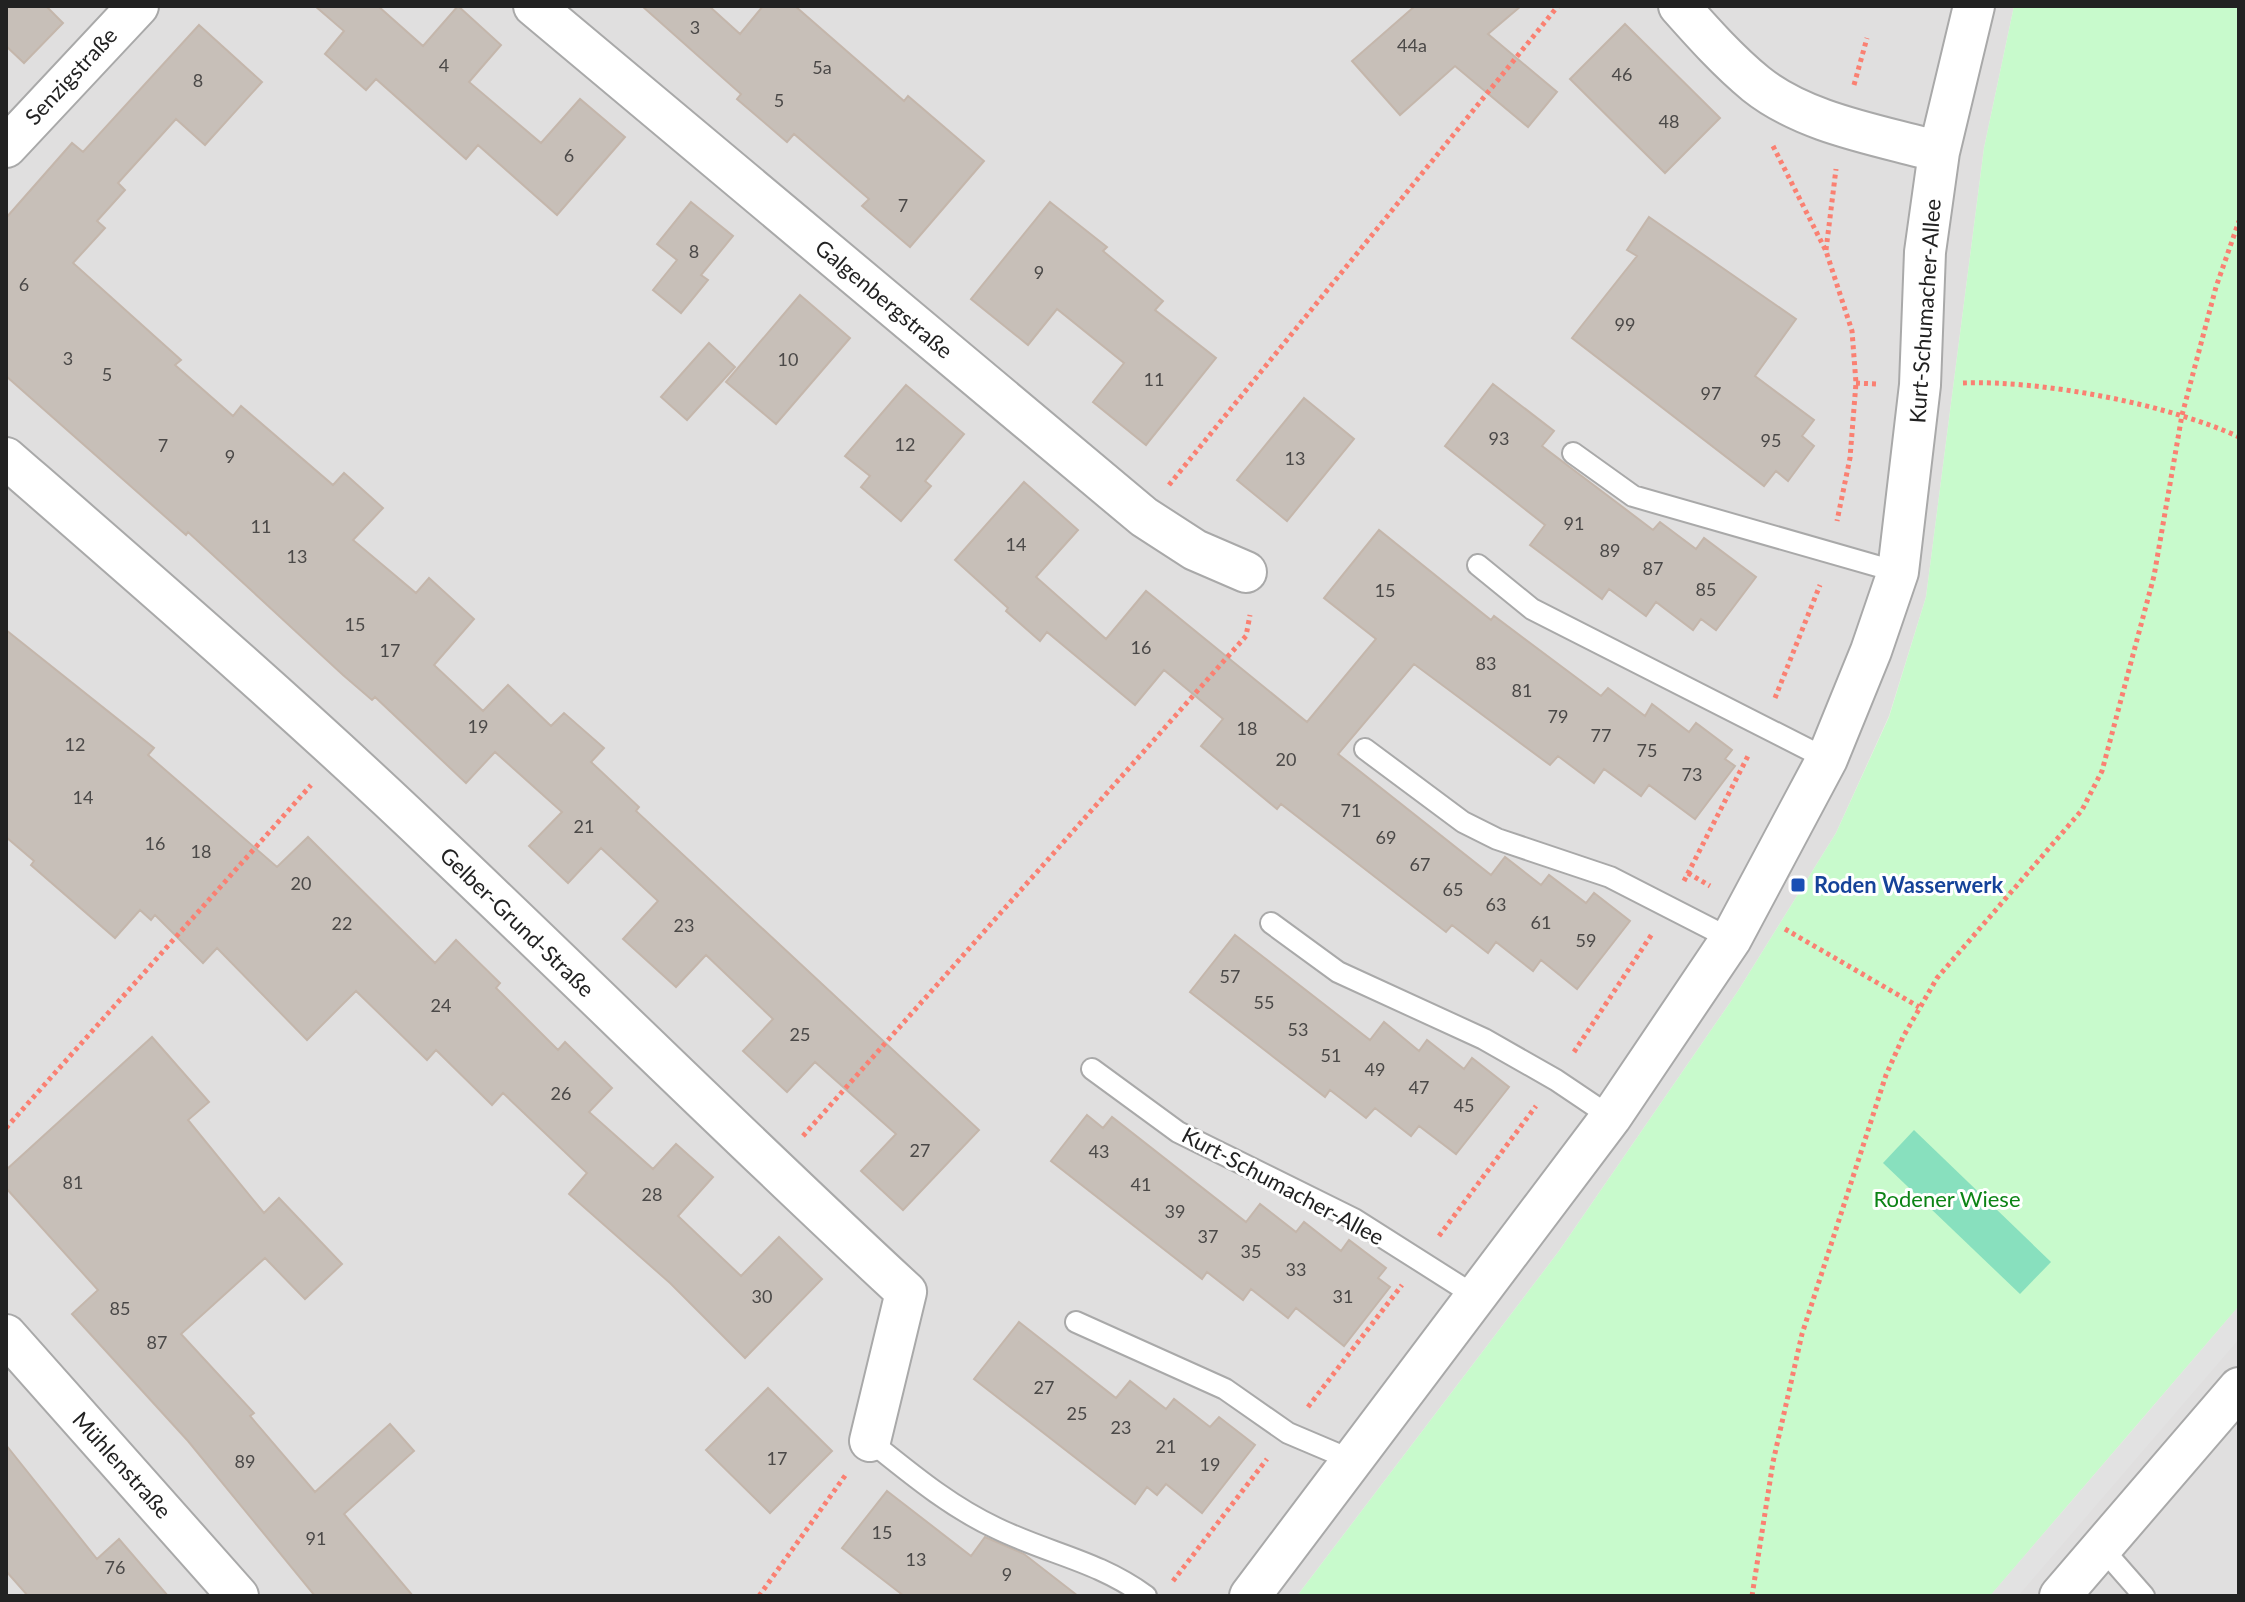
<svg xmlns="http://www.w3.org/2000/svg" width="2245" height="1602" font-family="Lato,sans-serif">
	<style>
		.residential { fill: #e0dfdf }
		.park { fill: #c8facc }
		.pitch { fill: #88e0be }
		.parking { fill: #e2e2e2 }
		.building { fill: #c7bfb8; stroke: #c4b6ab; stroke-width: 2 }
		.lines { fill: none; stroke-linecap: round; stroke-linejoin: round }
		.lane-casing { stroke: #a9a9a9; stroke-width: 24 }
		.street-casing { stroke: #a9a9a9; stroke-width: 44 }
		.path { stroke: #fa8072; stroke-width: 5; stroke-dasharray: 4 4; stroke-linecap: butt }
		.lane { stroke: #fff; stroke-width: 20 }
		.street { stroke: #fff; stroke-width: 40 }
		.transit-dot { fill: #1a4fb4; stroke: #fff; stroke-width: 3 }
		.labels { text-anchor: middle; stroke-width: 6; stroke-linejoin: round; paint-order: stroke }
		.number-label { font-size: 18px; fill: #4b4948 }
		.street-label { font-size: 22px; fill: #222; stroke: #fff }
		.transit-label { font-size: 22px; font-weight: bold; fill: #164399; stroke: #fff; text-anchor: start }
		.park-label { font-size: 22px; fill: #0c8416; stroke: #fff }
	</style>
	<rect width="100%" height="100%" fill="#f2efe9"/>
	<!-- residential -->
	<path class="residential" d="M 6,6 L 2014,6 L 1984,148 L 1926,597 L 1889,716 L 1836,833 L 1738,991 L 1559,1251 L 1297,1596 L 6,1596 Z
		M 2239,1306 L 2239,1596 L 1990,1596 L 2142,1420 Z"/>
	<!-- park -->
	<path class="park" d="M 2014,6 L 2239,6 L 2239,1306 L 1990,1596 L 1297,1596 L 1559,1251 L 1738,991 L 1836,833 L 1889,717 L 1926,597 L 1984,148 Z"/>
	<!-- pitch -->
	<path class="pitch" d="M 1914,1130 L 2051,1262 L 2020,1294 L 1883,1163 Z"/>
	<!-- parking -->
	<path class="parking" d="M 2239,1306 L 2239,1339 L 2018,1596 L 1990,1596 Z"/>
	<!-- building -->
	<path class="building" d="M 6,6 L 46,6 L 63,23 L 24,63 L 6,46 Z
		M 315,6 L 378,6 L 423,46 L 458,6 L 501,45 L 469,82 L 541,143 L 580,99 L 625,137 L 557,215 L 478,145 L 466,159 L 376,79 L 366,90 L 325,54 L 344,31 Z
		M 642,6 L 709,6 L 740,34 L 763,6 L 795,6 L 904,101 L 908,96 L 984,161 L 910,247 L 862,206 L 869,199 L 794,134 L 787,142 L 737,99 L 741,94 Z
		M 1415,6 L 1521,6 L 1488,34 L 1557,92 L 1528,127 L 1455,66 L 1400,115 L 1352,61 Z
		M 1625,24 L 1720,118 L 1665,173 L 1570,79 Z
		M 199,25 L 262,82 L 205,145 L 176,119 L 118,183 L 125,190 L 97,221 L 105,228 L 73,263 L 181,360 L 175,365 L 233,416 L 241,406 L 333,485 L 344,473 L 383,508 L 353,540 L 416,593 L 429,578 L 474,619 L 434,665 L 483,711 L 508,685 L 551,726 L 564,713 L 604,748 L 591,762 L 639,807 L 636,811 L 979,1130 L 903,1210 L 861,1171 L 896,1134 L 815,1062 L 787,1092 L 743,1051 L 773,1019 L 706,955 L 676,987 L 623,939 L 658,901 L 601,848 L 568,883 L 529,846 L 562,812 L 495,752 L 466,783 L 375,697 L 372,700 L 343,675 L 188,532 L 186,535 L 6,376 L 6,218 L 72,143 L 83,152 Z
		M 691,202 L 733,236 L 701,275 L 708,280 L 681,313 L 653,290 L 677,260 L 657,244 Z
		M 1050,202 L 1107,247 L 1103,251 L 1163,301 L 1155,310 L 1216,358 L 1146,445 L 1093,402 L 1124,363 L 1057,309 L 1028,345 L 971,299 Z
		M 1649,217 L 1796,319 L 1755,376 L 1814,420 L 1802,436 L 1814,446 L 1788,481 L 1776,471 L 1764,486 L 1572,338 L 1637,256 L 1627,250 Z
		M 800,295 L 850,338 L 776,424 L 726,382 Z
		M 709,343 L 735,367 L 687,420 L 661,397 Z
		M 1493,384 L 1554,431 L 1542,446 L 1653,530 L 1660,522 L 1696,549 L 1704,538 L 1756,577 L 1716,630 L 1701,619 L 1693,630 L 1656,602 L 1646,616 L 1609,589 L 1602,599 L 1530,545 L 1545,525 L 1445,446 Z
		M 906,385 L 964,434 L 925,481 L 931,486 L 901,521 L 861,487 L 870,476 L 845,456 Z
		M 1304,398 L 1354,439 L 1287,521 L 1237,480 Z
		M 1024,482 L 1078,530 L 1036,577 L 1106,639 L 1146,591 L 1307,722 L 1376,639 L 1324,598 L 1379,530 L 1491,620 L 1494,616 L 1601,696 L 1608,688 L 1645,716 L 1652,704 L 1689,732 L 1696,723 L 1732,750 L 1725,759 L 1735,766 L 1695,819 L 1649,785 L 1641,796 L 1604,769 L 1594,783 L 1558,756 L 1550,765 L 1414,664 L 1338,754 L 1491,875 L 1505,857 L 1541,885 L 1549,875 L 1586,903 L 1594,893 L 1630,921 L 1577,989 L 1541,960 L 1533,971 L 1496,942 L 1488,953 L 1452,925 L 1446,932 L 1281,804 L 1277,809 L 1201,746 L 1223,719 L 1164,670 L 1135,705 L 1047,632 L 1040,641 L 1006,611 L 1008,608 L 955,560 Z
		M 6,630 L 154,748 L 148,755 L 277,867 L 308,837 L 435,963 L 456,940 L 500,983 L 496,988 L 558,1050 L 565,1042 L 612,1088 L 589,1112 L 653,1169 L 676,1144 L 713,1177 L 678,1216 L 741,1276 L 779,1237 L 822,1279 L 745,1358 L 670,1283 L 569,1194 L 587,1173 L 503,1093 L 492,1105 L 436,1050 L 427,1060 L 356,991 L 307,1040 L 217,948 L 203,963 L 155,915 L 151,920 L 140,910 L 115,938 L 31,865 L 34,861 L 6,837 Z
		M 1235,935 L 1370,1040 L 1384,1022 L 1419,1051 L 1427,1040 L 1464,1069 L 1472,1058 L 1509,1087 L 1456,1154 L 1419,1126 L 1411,1136 L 1375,1108 L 1366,1118 L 1330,1090 L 1325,1097 L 1190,992 Z
		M 152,1037 L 209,1102 L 188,1120 L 264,1213 L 279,1198 L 342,1264 L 305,1299 L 265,1258 L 181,1334 L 254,1413 L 250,1416 L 315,1492 L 390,1424 L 414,1451 L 344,1514 L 413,1596 L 315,1596 L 188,1441 L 72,1314 L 98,1290 L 6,1188 L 6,1170 Z
		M 1087,1115 L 1103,1128 L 1112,1117 L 1246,1222 L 1260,1204 L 1296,1232 L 1304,1222 L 1341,1251 L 1349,1240 L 1386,1268 L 1378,1278 L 1390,1287 L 1344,1346 L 1296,1308 L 1288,1318 L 1251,1289 L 1243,1300 L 1207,1272 L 1202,1279 L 1051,1161 Z
		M 1019,1322 L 1116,1398 L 1130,1381 L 1166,1409 L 1174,1399 L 1210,1427 L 1219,1417 L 1255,1445 L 1202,1513 L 1166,1484 L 1157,1495 L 1147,1487 L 1135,1504 L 974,1379 Z
		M 768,1388 L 832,1451 L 770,1513 L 706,1450 Z
		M 6,1445 L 97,1559 L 119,1539 L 168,1596 L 28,1596 L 6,1571 Z
		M 887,1491 L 971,1556 L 985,1537 L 1024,1554 L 1078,1596 L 904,1596 L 842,1548 Z"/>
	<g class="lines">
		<!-- lane casing -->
		<g class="lane-casing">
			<path id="lane" d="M 1573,453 L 1633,496 L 1898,572
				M 1478,565 L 1532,609 L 1827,759
				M 1365,749 L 1463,822 L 1497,839 L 1610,877 L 1731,939
				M 1271,923 L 1338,972 L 1484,1039 L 1556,1080 L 1611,1117
				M 1092,1069 L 1178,1132 L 1354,1219 L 1477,1297
				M 1076,1322 L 1225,1389 L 1288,1433 L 1354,1461
				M 870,1441 C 910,1473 949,1506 996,1528 C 1049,1554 1096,1560 1146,1596
				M 2101,1547 L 2144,1596"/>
		</g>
		<!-- street casing -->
		<g class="street-casing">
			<path id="street" d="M 534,6 L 1144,517 L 1195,550 L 1246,572
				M 1679,6 C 1703,33 1728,61 1756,84 C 1806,124 1880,135 1939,152
				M 6,147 L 138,6
				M 6,458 C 153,586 301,714 442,849 C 597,996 749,1147 906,1292 L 870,1441
				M 6,1335 L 238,1596
				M 1250,1596 L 1611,1117 L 1731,939 L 1827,759 L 1871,651 L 1898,572 L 1920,385 L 1925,252 L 1939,152 L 1974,6
				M 2060,1596 L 2239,1388"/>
		</g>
		<!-- path -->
		<path class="path" d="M 1854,85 L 1867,38
			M 1773,146 L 1826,251 L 1852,331 L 1856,383 L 1850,458 L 1837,521
			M 1826,250 L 1836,169
			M 1856,383 L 1877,384
			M 1963,383 C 2042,380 2167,404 2239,437
			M 1169,485 L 1558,6
			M 1775,698 L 1820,585
			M 1688,873 L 1710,886
			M 1684,881 L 1749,754
			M 1785,929 L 1919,1007
			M 1574,1052 L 1652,934
			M 6,1128 L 311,785
			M 803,1136 L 1246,636 L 1250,615
			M 1439,1236 L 1536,1106
			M 1308,1407 L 1402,1285
			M 1173,1581 L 1267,1459
			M 759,1596 L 847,1473
			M 1752,1596 L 1773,1462 L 1802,1334 L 1886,1075 L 1903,1037 L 1937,978 L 2082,810 L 2102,771 L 2154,576 L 2182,415 L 2216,287 L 2239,221"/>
		<!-- lane -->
		<use href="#lane" class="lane"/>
		<!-- street -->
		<use href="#street" class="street"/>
	</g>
	<!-- markers -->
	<rect class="transit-dot" x="1790" y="877" width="16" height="16" rx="4"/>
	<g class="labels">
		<!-- number labels -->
		<g class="number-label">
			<text x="695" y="34">3</text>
			<text x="1412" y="52">44a</text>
			<text x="444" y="72">4</text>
			<text x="822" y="74">5a</text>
			<text x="1622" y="81">46</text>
			<text x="198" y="87">8</text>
			<text x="779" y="107">5</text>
			<text x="1669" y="128">48</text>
			<text x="569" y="162">6</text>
			<text x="903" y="212">7</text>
			<text x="694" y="258">8</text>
			<text x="1039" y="279">9</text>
			<text x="24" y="291">6</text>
			<text x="1625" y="331">99</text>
			<text x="68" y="365">3</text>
			<text x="788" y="366">10</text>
			<text x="107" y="381">5</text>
			<text x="1154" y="386">11</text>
			<text x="1711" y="400">97</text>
			<text x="1499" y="445">93</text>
			<text x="1771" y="447">95</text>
			<text x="905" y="451">12</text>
			<text x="163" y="452">7</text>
			<text x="230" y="463">9</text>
			<text x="1295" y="465">13</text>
			<text x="1574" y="530">91</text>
			<text x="261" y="533">11</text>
			<text x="1016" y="551">14</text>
			<text x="1610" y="557">89</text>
			<text x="297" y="563">13</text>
			<text x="1653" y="575">87</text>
			<text x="1706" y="596">85</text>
			<text x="1385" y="597">15</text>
			<text x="355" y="631">15</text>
			<text x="1141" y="654">16</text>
			<text x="390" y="657">17</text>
			<text x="1486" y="670">83</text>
			<text x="1522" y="697">81</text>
			<text x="1558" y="723">79</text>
			<text x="478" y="733">19</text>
			<text x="1247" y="735">18</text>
			<text x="1601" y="742">77</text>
			<text x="75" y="751">12</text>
			<text x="1647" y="757">75</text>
			<text x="1286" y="766">20</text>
			<text x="1692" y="781">73</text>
			<text x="83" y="804">14</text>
			<text x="1351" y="817">71</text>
			<text x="584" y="833">21</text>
			<text x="1386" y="844">69</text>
			<text x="155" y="850">16</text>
			<text x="201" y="858">18</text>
			<text x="1420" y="871">67</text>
			<text x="301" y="890">20</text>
			<text x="1453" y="896">65</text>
			<text x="1496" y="911">63</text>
			<text x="1541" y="929">61</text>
			<text x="342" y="930">22</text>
			<text x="684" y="932">23</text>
			<text x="1586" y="947">59</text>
			<text x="1230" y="983">57</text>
			<text x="1264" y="1009">55</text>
			<text x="441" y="1012">24</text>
			<text x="1298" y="1036">53</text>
			<text x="800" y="1041">25</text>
			<text x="1331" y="1062">51</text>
			<text x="1375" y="1076">49</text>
			<text x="1419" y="1094">47</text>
			<text x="561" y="1100">26</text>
			<text x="1464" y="1112">45</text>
			<text x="920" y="1157">27</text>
			<text x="1099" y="1158">43</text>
			<text x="73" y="1189">81</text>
			<text x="1141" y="1191">41</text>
			<text x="652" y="1201">28</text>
			<text x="1175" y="1218">39</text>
			<text x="1208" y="1243">37</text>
			<text x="1251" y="1258">35</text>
			<text x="1296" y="1276">33</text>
			<text x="762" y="1303">30</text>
			<text x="1343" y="1303">31</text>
			<text x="120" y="1315">85</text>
			<text x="157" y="1349">87</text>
			<text x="1044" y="1394">27</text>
			<text x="1077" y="1420">25</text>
			<text x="1121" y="1434">23</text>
			<text x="1166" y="1453">21</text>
			<text x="777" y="1465">17</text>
			<text x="245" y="1468">89</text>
			<text x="1210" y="1471">19</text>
			<text x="882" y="1539">15</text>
			<text x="316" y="1545">91</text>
			<text x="916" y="1566">13</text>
			<text x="115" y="1574">76</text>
			<text x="1007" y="1581">9</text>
		</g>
		<!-- street labels -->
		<g class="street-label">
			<text transform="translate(71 76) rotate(-47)" y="8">Senzigstraße</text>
			<text transform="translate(884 299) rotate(40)" y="8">Galgenbergstraße</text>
			<text transform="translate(1925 311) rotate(-86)" y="8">Kurt-Schumacher-Allee</text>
			<text transform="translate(517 922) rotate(44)" y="8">Gelber-Grund-Straße</text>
			<text transform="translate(1283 1186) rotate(28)" y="8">Kurt-Schumacher-Allee</text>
			<text transform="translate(122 1465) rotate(48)" y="8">Mühlenstraße</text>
		</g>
		<!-- transit labels -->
		<g class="transit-label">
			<text x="1814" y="893">Roden Wasserwerk</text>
		</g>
		<!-- park labels -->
		<g class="park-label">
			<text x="1947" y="1207">Rodener Wiese</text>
		</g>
	</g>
	<!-- border -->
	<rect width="2245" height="1602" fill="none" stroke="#222222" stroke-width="16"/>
</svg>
